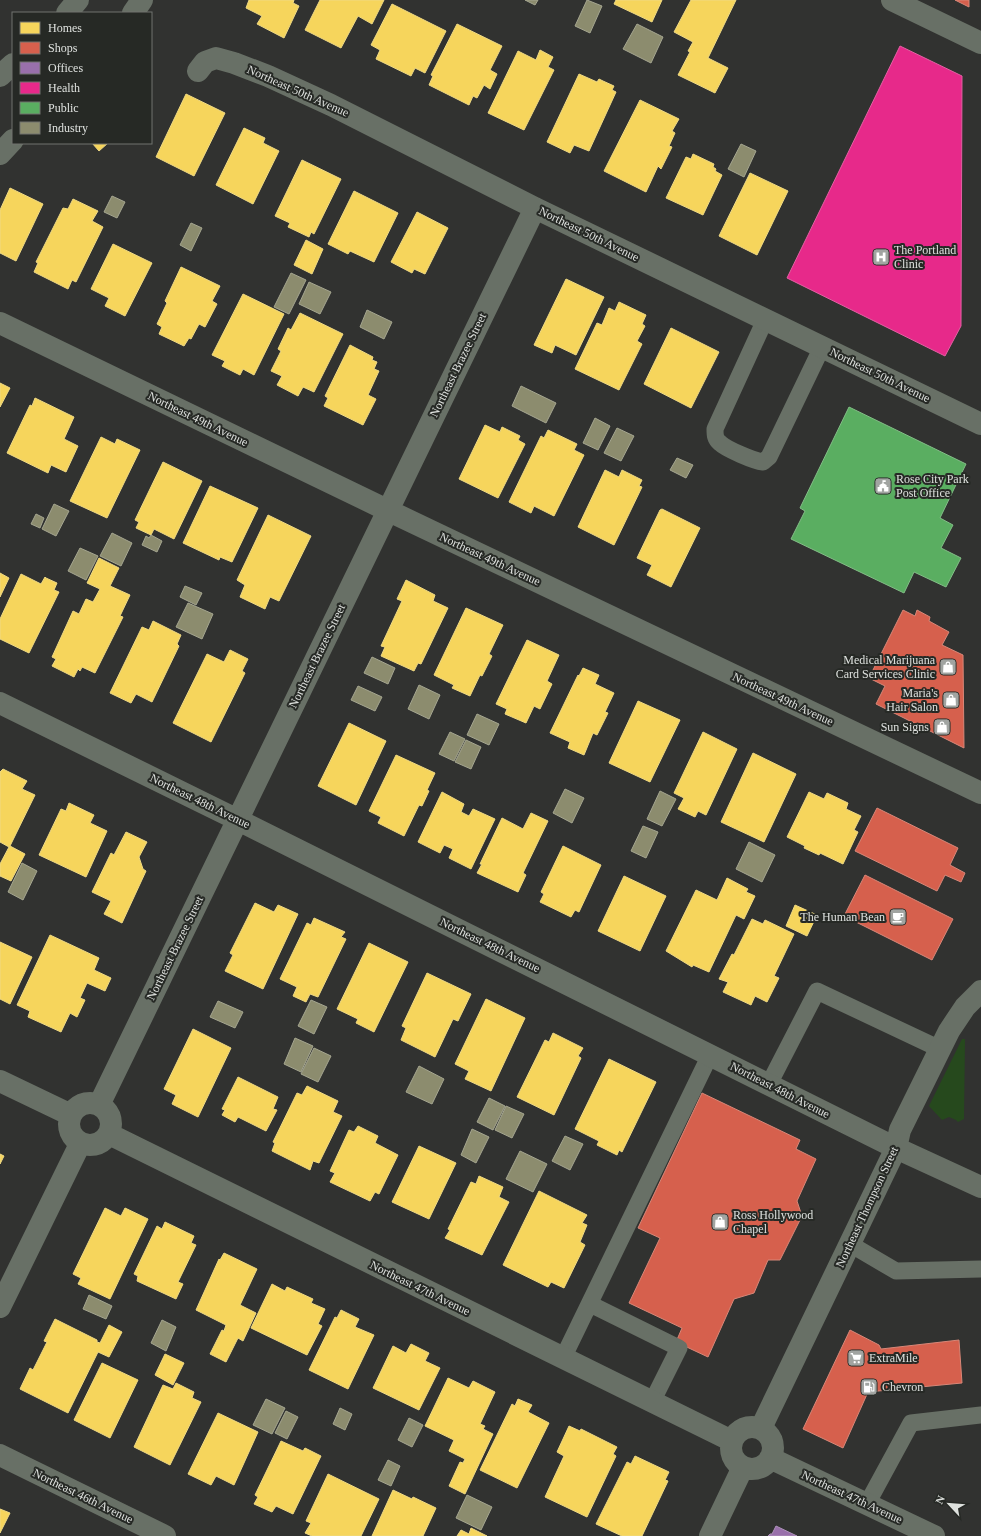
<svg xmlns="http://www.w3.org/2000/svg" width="981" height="1536" font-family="Georgia,serif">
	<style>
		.green { fill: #26491d }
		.homes { fill: #f6d55c; stroke: #efd983 }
		.shops { fill: #d6604d; stroke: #d88778 }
		.offices { fill: #9970ab; stroke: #ae92ba }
		.health { fill: #e7298a; stroke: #e460a3 }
		.public { fill: #5aae61; stroke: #82bd86 }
		.industry { fill: #8c8c6e; stroke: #a5a690 }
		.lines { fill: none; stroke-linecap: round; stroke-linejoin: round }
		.service { stroke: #687066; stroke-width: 17 }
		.minor { stroke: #687066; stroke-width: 22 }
		.labels { text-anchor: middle; stroke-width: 4; stroke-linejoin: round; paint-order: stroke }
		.street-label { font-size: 12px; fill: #dee1de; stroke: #262925 }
		.poi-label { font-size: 12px; fill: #dee1de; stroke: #262925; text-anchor: start }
	</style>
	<rect width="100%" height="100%" fill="#313230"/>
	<!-- green -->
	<path class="green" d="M 962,1039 L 965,1039 L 964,1119 L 958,1122 L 956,1120 L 949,1117 L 942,1120 L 929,1106 Z"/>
	<!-- homes -->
	<path class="homes" d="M 249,0 L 294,0 L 293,3 L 299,6 L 284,38 L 257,24 L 262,16 L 246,8 Z
		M 320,0 L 384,0 L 372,24 L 358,16 L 341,48 L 305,30 Z
		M 616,0 L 662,0 L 652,22 L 614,4 Z
		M 691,0 L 736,0 L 708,58 L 728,68 L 715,93 L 678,75 L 690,52 L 688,51 L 693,42 L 674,32 Z
		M 392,4 L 446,31 L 425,73 L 415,68 L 411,76 L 376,59 L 380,50 L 371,45 Z
		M 457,24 L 502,46 L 490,70 L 497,74 L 490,89 L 484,85 L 477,98 L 473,96 L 469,105 L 429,85 L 433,76 L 431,75 Z
		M 540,50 L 553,57 L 548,67 L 554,70 L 524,130 L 488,113 L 518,51 L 536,60 Z
		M 579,74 L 597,82 L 599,79 L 603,81 L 614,86 L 612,90 L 616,92 L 589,151 L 574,145 L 570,153 L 547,142 Z
		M 186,94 L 225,113 L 194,176 L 156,157 Z
		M 640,100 L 679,119 L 672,131 L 675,133 L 669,146 L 672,147 L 661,169 L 658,166 L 646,192 L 604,171 Z
		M 244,128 L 265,138 L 263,143 L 279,151 L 253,204 L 216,185 Z
		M 89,143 L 108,143 L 99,151 L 92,143 Z
		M 693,154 L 714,164 L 713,167 L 716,169 L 715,171 L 722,175 L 703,215 L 666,198 L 686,157 L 691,159 Z
		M 302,160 L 341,179 L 314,234 L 311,232 L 309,237 L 288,227 L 290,223 L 275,216 Z
		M 750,173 L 788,191 L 757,255 L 719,236 Z
		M 10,188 L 43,204 L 16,261 L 0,253 L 0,210 Z
		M 354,191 L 398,213 L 374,262 L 350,251 L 348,254 L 328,244 Z
		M 73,199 L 98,211 L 92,221 L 103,227 L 76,282 L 72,280 L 68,289 L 34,272 L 38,263 L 36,262 L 63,208 L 68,209 Z
		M 417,212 L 448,228 L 425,274 L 414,269 L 412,273 L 391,262 Z
		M 306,240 L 323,249 L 312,274 L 294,265 Z
		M 113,244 L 152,263 L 125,316 L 105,306 L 109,298 L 91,289 Z
		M 181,267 L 220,286 L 212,301 L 217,304 L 205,327 L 199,324 L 191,339 L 189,338 L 184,346 L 159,334 L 162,327 L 157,324 L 167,303 L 165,301 Z
		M 566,279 L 604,297 L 576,355 L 555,345 L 552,353 L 534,345 Z
		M 243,294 L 284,314 L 254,375 L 243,369 L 240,375 L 222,366 L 225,361 L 212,355 Z
		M 619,302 L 646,315 L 642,324 L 645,326 L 637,341 L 642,344 L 619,390 L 575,369 L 597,323 L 602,325 L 609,308 L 615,311 Z
		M 300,313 L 343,334 L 314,392 L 303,387 L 298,396 L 277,385 L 282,376 L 271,371 L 281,351 L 278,349 L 288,328 L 291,330 Z
		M 671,328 L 719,352 L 691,408 L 644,384 Z
		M 350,345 L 373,357 L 372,360 L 377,362 L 374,369 L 379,371 L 368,395 L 376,399 L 363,425 L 324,406 L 328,398 L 325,396 Z
		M 0,383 L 10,388 L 0,407 Z
		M 35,398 L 74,417 L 64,439 L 78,446 L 66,472 L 51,465 L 48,473 L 7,453 L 30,405 L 32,406 Z
		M 485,425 L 500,432 L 502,427 L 520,436 L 518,440 L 525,444 L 498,498 L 459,479 Z
		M 548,430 L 577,444 L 574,450 L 584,455 L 554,516 L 534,506 L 531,513 L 509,502 L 541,436 L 544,438 Z
		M 101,437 L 115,444 L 117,439 L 140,450 L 107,518 L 70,501 Z
		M 163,462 L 202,481 L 174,539 L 154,529 L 151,535 L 136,528 L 139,522 L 135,520 Z
		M 605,470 L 619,477 L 622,470 L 642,480 L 639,486 L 642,487 L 614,545 L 578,527 Z
		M 210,486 L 258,508 L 232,562 L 220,557 L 219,560 L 183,543 Z
		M 662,509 L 700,528 L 671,587 L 647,575 L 652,565 L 637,558 L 660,510 Z
		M 268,515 L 311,536 L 279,601 L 270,597 L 265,609 L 240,597 L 245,585 L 237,580 Z
		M 99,558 L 119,568 L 110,586 L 130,595 L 120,616 L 123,617 L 95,673 L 82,667 L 80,671 L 78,669 L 74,677 L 52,666 L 56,659 L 52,657 L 73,611 L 79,614 L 86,599 L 93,602 L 100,589 L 87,583 Z
		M 0,573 L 9,578 L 0,597 Z
		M 21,574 L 41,584 L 45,577 L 46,578 L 57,583 L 54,590 L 59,592 L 29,653 L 0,639 L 0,619 Z
		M 406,580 L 435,595 L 433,601 L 448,608 L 421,664 L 418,663 L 414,671 L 381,656 L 385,647 L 381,646 L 402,601 L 397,599 Z
		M 466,608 L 503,625 L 489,654 L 492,656 L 482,676 L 480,675 L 470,696 L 452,688 L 454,685 L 434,675 Z
		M 153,621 L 181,635 L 177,644 L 179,646 L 152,702 L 136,694 L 131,703 L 110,693 L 142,627 L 149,630 Z
		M 527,640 L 559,655 L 547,681 L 552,684 L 540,709 L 534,706 L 526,723 L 505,714 L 507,709 L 496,704 Z
		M 230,650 L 248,659 L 242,671 L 245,673 L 211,742 L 173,723 L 207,654 L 224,662 Z
		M 583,668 L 599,675 L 595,684 L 614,693 L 605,712 L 608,713 L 597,735 L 593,733 L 584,755 L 568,748 L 570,742 L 550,733 L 578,675 L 579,676 Z
		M 638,701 L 680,720 L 650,782 L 609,763 Z
		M 349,723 L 386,741 L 356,805 L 318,786 Z
		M 703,732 L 737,749 L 706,815 L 698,811 L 695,817 L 678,809 L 684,798 L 674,793 Z
		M 753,753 L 796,774 L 764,842 L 721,822 Z
		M 396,755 L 435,773 L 427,790 L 429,791 L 422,806 L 419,805 L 404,836 L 378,823 L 381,817 L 369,811 Z
		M 3,769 L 27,781 L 22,789 L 35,795 L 10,846 L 25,854 L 11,881 L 0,876 L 0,864 L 9,847 L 0,842 L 0,772 Z
		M 442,792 L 464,804 L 461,812 L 469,816 L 473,809 L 495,819 L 471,869 L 449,858 L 453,849 L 444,845 L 440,853 L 418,842 Z
		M 809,792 L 824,799 L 827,793 L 848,803 L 846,809 L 861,816 L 854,830 L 858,832 L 843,864 L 820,853 L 819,855 L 804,848 L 805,846 L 787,837 Z
		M 69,803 L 94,815 L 90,823 L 107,831 L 86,877 L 39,855 L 61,809 L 66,811 Z
		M 531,813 L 548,821 L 523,873 L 526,875 L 518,892 L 477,873 L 482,864 L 480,864 L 502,818 L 523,829 Z
		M 126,832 L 147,842 L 139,857 L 143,869 L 146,871 L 122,923 L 104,914 L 111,901 L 92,892 L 111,853 L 114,855 Z
		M 563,846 L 601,865 L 579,912 L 575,910 L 571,917 L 540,902 L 544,894 L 541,892 Z
		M 624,876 L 666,896 L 640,951 L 598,931 Z
		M 727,878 L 748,889 L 746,892 L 755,896 L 744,919 L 736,915 L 709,972 L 693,965 L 692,967 L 666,951 L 696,890 L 717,900 Z
		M 255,903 L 274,912 L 278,905 L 298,914 L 263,989 L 225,971 L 233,955 L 230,953 Z
		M 795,905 L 817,915 L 807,936 L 786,926 Z
		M 314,918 L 345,932 L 341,937 L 346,939 L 318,997 L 310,994 L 306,1002 L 293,996 L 297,987 L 280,979 L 307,923 L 311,925 Z
		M 752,919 L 763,924 L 765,920 L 794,934 L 774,976 L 779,978 L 767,1002 L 755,996 L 751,1005 L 723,992 L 728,982 L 719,979 L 732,954 L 734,955 Z
		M 50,935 L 99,958 L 94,970 L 111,978 L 105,991 L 87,983 L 80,998 L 85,1000 L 77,1017 L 70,1013 L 61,1032 L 28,1017 L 30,1011 L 17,1005 Z
		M 0,942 L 32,957 L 10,1004 L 0,999 Z
		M 369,943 L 408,962 L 374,1032 L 356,1023 L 358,1019 L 337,1009 Z
		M 427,973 L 471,994 L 458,1021 L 453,1019 L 435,1057 L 401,1040 L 406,1028 L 402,1026 Z
		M 486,999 L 525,1018 L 491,1091 L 465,1079 L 469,1071 L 455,1064 Z
		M 193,1029 L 231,1048 L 198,1117 L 172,1104 L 176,1095 L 164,1089 Z
		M 553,1033 L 583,1048 L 578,1056 L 581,1058 L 554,1115 L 517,1097 L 545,1040 L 549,1042 Z
		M 609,1059 L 656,1082 L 622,1152 L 619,1150 L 617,1155 L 597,1145 L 599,1141 L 575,1129 Z
		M 238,1077 L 278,1097 L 273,1109 L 277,1110 L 266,1131 L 238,1117 L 235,1122 L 222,1115 L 225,1110 L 222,1109 Z
		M 307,1086 L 338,1101 L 333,1112 L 342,1116 L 319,1163 L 313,1161 L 310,1170 L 272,1151 L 275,1143 L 273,1142 L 297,1093 L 302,1095 Z
		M 358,1126 L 378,1136 L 375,1143 L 398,1155 L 379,1194 L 375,1192 L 370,1201 L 330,1182 L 335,1173 L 330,1171 L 349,1130 L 354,1132 Z
		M 419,1146 L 456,1163 L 429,1219 L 392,1202 Z
		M 0,1154 L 4,1156 L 0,1164 Z
		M 479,1176 L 503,1187 L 499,1197 L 509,1202 L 482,1255 L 445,1238 L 450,1230 L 448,1229 L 471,1182 L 476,1184 Z
		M 539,1191 L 587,1215 L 582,1223 L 587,1225 L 580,1242 L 585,1245 L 564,1288 L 551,1282 L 548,1287 L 503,1265 Z
		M 105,1208 L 121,1216 L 125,1208 L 148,1219 L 110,1299 L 78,1284 L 81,1278 L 73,1274 Z
		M 165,1222 L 194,1236 L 191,1243 L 196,1245 L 178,1282 L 183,1284 L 176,1299 L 137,1281 L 138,1276 L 134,1274 L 157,1226 L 162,1229 Z
		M 224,1253 L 257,1269 L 240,1305 L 256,1313 L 243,1341 L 238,1338 L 226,1362 L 210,1354 L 222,1330 L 224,1331 L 226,1325 L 196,1310 L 219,1259 L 220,1260 Z
		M 272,1284 L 285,1291 L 287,1287 L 313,1299 L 311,1303 L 325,1309 L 318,1324 L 322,1326 L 307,1355 L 251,1328 Z
		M 341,1310 L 359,1319 L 355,1327 L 374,1335 L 348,1389 L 309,1370 L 335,1317 L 337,1318 Z
		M 55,1319 L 97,1340 L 97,1342 L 100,1343 L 109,1325 L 122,1332 L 109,1357 L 98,1352 L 68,1413 L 20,1389 L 30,1368 L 33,1370 L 47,1342 L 44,1341 Z
		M 411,1344 L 429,1353 L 425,1361 L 440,1368 L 419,1410 L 373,1388 L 393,1346 L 406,1353 Z
		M 165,1354 L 184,1363 L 173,1385 L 155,1375 Z
		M 102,1363 L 138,1380 L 110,1438 L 74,1420 Z
		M 448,1378 L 469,1388 L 473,1381 L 495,1392 L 480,1424 L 485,1426 L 483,1429 L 493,1434 L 465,1494 L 449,1486 L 460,1462 L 463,1463 L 465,1459 L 449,1451 L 454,1440 L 425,1426 Z
		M 176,1383 L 194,1392 L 192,1398 L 201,1402 L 170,1465 L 134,1447 L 163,1385 L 173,1389 Z
		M 518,1399 L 532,1405 L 528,1412 L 549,1423 L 517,1488 L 480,1470 L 512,1404 L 515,1406 Z
		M 218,1413 L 258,1432 L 234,1485 L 216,1476 L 211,1485 L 188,1474 Z
		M 569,1426 L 580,1431 L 581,1429 L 617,1447 L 613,1454 L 616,1456 L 587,1517 L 545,1497 L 564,1456 L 557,1452 Z
		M 281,1441 L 303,1451 L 305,1448 L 321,1456 L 293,1514 L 276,1506 L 272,1512 L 254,1504 L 258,1497 L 255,1495 Z
		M 635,1456 L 669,1472 L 665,1480 L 668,1481 L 642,1536 L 622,1536 L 596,1524 L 627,1462 L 631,1464 Z
		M 328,1474 L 379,1499 L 361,1536 L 312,1536 L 305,1533 L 311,1523 L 306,1521 Z
		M 393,1490 L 412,1499 L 413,1497 L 436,1508 L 423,1536 L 372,1536 Z
		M 0,1509 L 10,1513 L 0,1533 Z
		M 471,1528 L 487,1536 L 457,1536 L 461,1530 L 469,1534 Z"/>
	<!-- shops -->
	<path class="shops" d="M 955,0 L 969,0 L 969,7 Z
		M 903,610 L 915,616 L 917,610 L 930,617 L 929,621 L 949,632 L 942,645 L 963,655 L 964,748 L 876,704 L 885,686 L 869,678 Z
		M 877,808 L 958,848 L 950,865 L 965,873 L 961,882 L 945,875 L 937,891 L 855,851 Z
		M 865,875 L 953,919 L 932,960 L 844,916 Z
		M 702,1093 L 800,1140 L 796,1149 L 816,1159 L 797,1201 L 802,1216 L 780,1260 L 768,1260 L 754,1293 L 734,1299 L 708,1357 L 676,1342 L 682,1328 L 629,1303 L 660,1238 L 638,1228 Z
		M 850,1330 L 879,1345 L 881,1349 L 959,1340 L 962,1383 L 868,1392 L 843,1448 L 803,1429 Z"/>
	<!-- offices -->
	<path class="offices" d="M 776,1526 L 797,1536 L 768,1536 L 770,1534 L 772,1534 Z"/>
	<!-- health -->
	<path class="health" d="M 900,46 L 962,76 L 961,326 L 945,356 L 787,278 Z"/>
	<!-- public -->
	<path class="public" d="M 849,407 L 966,464 L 940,518 L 953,525 L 941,548 L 961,558 L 946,587 L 914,572 L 904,593 L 791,539 L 805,511 L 800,508 Z"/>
	<!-- industry -->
	<path class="industry" d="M 525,0 L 538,0 L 535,5 Z
		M 587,0 L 602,6 L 590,33 L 575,26 Z
		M 637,24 L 663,37 L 651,63 L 623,49 Z
		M 741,144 L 756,151 L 744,177 L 728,169 Z
		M 112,196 L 125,202 L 117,218 L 104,212 Z
		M 191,223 L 202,228 L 191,251 L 180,245 Z
		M 291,273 L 306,280 L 289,314 L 274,307 Z
		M 309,282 L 331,292 L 320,314 L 299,304 Z
		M 367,310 L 392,322 L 384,339 L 360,327 Z
		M 521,386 L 556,403 L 546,423 L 512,406 Z
		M 595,418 L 610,426 L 598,450 L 583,443 Z
		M 617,428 L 634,436 L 621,461 L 604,453 Z
		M 677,458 L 693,465 L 686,478 L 670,470 Z
		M 54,504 L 69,511 L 56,536 L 42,529 Z
		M 36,514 L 44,518 L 40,528 L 31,524 Z
		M 112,533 L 132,543 L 121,566 L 100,556 Z
		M 151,535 L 162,541 L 157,552 L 142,545 L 146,536 L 149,538 Z
		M 80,548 L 98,556 L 86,580 L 68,571 Z
		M 185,586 L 202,593 L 196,605 L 180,597 Z
		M 188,603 L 213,614 L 202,639 L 176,627 Z
		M 372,657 L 395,668 L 388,684 L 364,673 Z
		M 419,685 L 440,695 L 429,719 L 408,709 Z
		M 358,686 L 382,697 L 375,711 L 351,700 Z
		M 477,714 L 499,724 L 489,745 L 467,735 Z
		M 450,732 L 465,739 L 454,761 L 439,754 Z
		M 466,740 L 481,747 L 471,769 L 455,762 Z
		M 565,789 L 584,798 L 572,823 L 553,813 Z
		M 660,791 L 676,799 L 662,826 L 647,819 Z
		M 643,826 L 658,832 L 646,858 L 631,851 Z
		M 749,842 L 775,855 L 762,882 L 736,869 Z
		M 22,863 L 37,871 L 23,900 L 8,892 Z
		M 311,1000 L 327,1007 L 314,1034 L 298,1026 Z
		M 218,1001 L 243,1012 L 235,1028 L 210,1017 Z
		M 295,1038 L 313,1046 L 301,1072 L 284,1064 Z
		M 314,1048 L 331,1056 L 318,1082 L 301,1074 Z
		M 419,1066 L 444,1079 L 432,1104 L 406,1092 Z
		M 489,1098 L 505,1106 L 493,1130 L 477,1122 Z
		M 506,1106 L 524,1114 L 512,1138 L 495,1130 Z
		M 472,1129 L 489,1137 L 476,1163 L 461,1155 Z
		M 565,1136 L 583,1144 L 570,1170 L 552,1161 Z
		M 520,1151 L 547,1164 L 533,1192 L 506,1179 Z
		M 89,1295 L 112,1306 L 106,1319 L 83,1309 Z
		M 162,1320 L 176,1327 L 166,1351 L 151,1343 Z
		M 266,1399 L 285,1408 L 272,1434 L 253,1425 Z
		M 340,1408 L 352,1414 L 345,1430 L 333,1424 Z
		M 286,1411 L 298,1417 L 287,1439 L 275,1433 Z
		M 409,1418 L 423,1425 L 412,1447 L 398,1440 Z
		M 388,1460 L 400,1466 L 391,1486 L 378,1480 Z
		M 467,1495 L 492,1507 L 481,1530 L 456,1518 Z"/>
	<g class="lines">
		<!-- service -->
		<path class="service" d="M 765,320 L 715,429 C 715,435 715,439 720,443 C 726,449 754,461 763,462 L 769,457 L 822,347
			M 769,1084 L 817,991 L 940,1049
			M 850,1244 L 896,1271 L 981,1269
			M 590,1304 L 679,1348 L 652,1402
			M 563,1358 L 710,1055
			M 867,1504 L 911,1423 L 981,1415"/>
		<!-- minor -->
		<path class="minor" d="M 892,0 L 981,43
			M 67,13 L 78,0
			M 133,13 L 142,0
			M 198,71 L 205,62 L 216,58 L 234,63 L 268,76 L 331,105 L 535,208 L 981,424
			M 0,76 L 13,64
			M 0,154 L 13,140
			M 0,323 L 387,510 L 981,793
			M 0,703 L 238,820 L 896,1148 L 981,1187
			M 0,1081 L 71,1115
			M69 1124a21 21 0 1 1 42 0a21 21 0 1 1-42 0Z
			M 99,1105 C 245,806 388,506 535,208
			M 109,1134 L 732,1441
			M 0,1307 L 80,1144
			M731 1448a21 21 0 1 1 42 0a21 21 0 1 1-42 0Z
			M 761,1428 L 896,1148 L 900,1130 L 949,1031 L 965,1007 L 981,991
			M 0,1455 L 165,1536
			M 770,1458 L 934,1536
			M 710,1536 L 743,1467"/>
	</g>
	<!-- icons -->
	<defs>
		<g id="hospital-square" transform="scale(0.9)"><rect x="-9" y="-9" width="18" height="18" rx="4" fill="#a1a4a1" stroke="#262925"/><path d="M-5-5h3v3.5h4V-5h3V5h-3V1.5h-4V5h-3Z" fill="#fff"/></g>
		<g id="civic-square" transform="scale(0.9)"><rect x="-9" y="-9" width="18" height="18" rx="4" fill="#a1a4a1" stroke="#262925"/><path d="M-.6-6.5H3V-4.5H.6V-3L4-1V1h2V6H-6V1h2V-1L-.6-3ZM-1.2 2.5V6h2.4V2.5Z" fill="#fff"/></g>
		<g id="shop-square" transform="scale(0.9)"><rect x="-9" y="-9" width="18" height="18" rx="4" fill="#a1a4a1" stroke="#262925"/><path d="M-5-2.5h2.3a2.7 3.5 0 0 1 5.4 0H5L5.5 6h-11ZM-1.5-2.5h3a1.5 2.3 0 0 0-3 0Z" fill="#fff"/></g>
		<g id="cafe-square" transform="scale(0.9)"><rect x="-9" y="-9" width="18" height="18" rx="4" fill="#a1a4a1" stroke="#262925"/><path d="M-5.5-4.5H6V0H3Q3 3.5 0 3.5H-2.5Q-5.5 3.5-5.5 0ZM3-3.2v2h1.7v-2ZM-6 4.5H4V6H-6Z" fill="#fff"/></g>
		<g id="supermarket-square" transform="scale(0.9)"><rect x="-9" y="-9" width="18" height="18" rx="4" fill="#a1a4a1" stroke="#262925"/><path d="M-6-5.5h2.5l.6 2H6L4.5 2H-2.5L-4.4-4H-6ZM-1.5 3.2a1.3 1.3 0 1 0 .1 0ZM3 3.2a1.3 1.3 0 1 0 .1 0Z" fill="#fff"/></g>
		<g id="fuel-square" transform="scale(0.9)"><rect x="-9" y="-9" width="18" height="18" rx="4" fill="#a1a4a1" stroke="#262925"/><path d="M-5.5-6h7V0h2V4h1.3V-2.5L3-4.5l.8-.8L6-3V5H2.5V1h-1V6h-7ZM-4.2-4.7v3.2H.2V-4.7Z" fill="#fff"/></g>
	</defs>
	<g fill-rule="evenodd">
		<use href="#hospital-square" x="881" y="257"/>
		<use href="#civic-square" x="883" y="486"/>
		<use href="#shop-square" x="948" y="667"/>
		<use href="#shop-square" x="951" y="700"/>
		<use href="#shop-square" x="942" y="727"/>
		<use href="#cafe-square" x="898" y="917"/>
		<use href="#shop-square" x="720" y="1222"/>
		<use href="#supermarket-square" x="856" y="1358"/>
		<use href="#fuel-square" x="869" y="1387"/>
	</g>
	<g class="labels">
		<!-- street labels -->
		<g class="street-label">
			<text transform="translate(298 91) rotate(24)" y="4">Northeast 50th Avenue</text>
			<text transform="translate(589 234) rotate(26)" y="4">Northeast 50th Avenue</text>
			<text transform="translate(458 365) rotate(-64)" y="4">Northeast Brazee Street</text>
			<text transform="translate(880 375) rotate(26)" y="4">Northeast 50th Avenue</text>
			<text transform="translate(198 419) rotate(26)" y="4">Northeast 49th Avenue</text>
			<text transform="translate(490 559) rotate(25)" y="4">Northeast 49th Avenue</text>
			<text transform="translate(317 656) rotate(-64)" y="4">Northeast Brazee Street</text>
			<text transform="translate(783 699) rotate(25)" y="4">Northeast 49th Avenue</text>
			<text transform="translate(200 801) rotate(26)" y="4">Northeast 48th Avenue</text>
			<text transform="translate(490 945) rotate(26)" y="4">Northeast 48th Avenue</text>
			<text transform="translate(175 948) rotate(-64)" y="4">Northeast Brazee Street</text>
			<text transform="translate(780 1090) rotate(27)" y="4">Northeast 48th Avenue</text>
			<text transform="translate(867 1207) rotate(-65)" y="4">Northeast Thompson Street</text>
			<text transform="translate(420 1288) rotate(26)" y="4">Northeast 47th Avenue</text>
			<text transform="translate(83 1496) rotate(26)" y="4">Northeast 46th Avenue</text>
			<text transform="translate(852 1497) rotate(25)" y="4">Northeast 47th Avenue</text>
		</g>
		<!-- poi labels -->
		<g class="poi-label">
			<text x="894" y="254">The Portland<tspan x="894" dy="14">Clinic</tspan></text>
			<text x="896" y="483">Rose City Park<tspan x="896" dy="14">Post Office</tspan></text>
			<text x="935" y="664" text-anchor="end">Medical Marijuana<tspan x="935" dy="14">Card Services Clinic</tspan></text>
			<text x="938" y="697" text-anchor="end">Maria's<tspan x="938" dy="14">Hair Salon</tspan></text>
			<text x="929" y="731" text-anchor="end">Sun Signs</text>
			<text x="885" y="921" text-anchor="end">The Human Bean</text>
			<text x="733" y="1219">Ross Hollywood<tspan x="733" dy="14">Chapel</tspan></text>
			<text x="869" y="1362">ExtraMile</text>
			<text x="882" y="1391">Chevron</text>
		</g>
	</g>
	<!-- legend -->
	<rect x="12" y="12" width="140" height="132" fill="#262925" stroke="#70736f"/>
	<rect x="20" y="22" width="20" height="12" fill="#f6d55c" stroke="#70736f"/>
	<text x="48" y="32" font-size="12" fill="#dee1de">Homes</text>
	<rect x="20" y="42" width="20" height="12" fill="#d6604d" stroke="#70736f"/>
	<text x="48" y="52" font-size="12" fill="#dee1de">Shops</text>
	<rect x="20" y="62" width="20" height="12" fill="#9970ab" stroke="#70736f"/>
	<text x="48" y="72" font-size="12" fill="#dee1de">Offices</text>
	<rect x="20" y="82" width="20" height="12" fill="#e7298a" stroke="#70736f"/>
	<text x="48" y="92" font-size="12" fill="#dee1de">Health</text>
	<rect x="20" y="102" width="20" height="12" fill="#5aae61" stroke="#70736f"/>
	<text x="48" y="112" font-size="12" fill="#dee1de">Public</text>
	<rect x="20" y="122" width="20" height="12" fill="#8c8c6e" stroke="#70736f"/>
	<text x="48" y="132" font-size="12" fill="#dee1de">Industry</text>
	<!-- north arrow -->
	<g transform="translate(949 1504) rotate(296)" stroke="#262925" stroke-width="3" paint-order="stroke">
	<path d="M0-3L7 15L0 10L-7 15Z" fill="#dee1de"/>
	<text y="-6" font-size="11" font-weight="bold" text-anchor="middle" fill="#dee1de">N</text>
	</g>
</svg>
